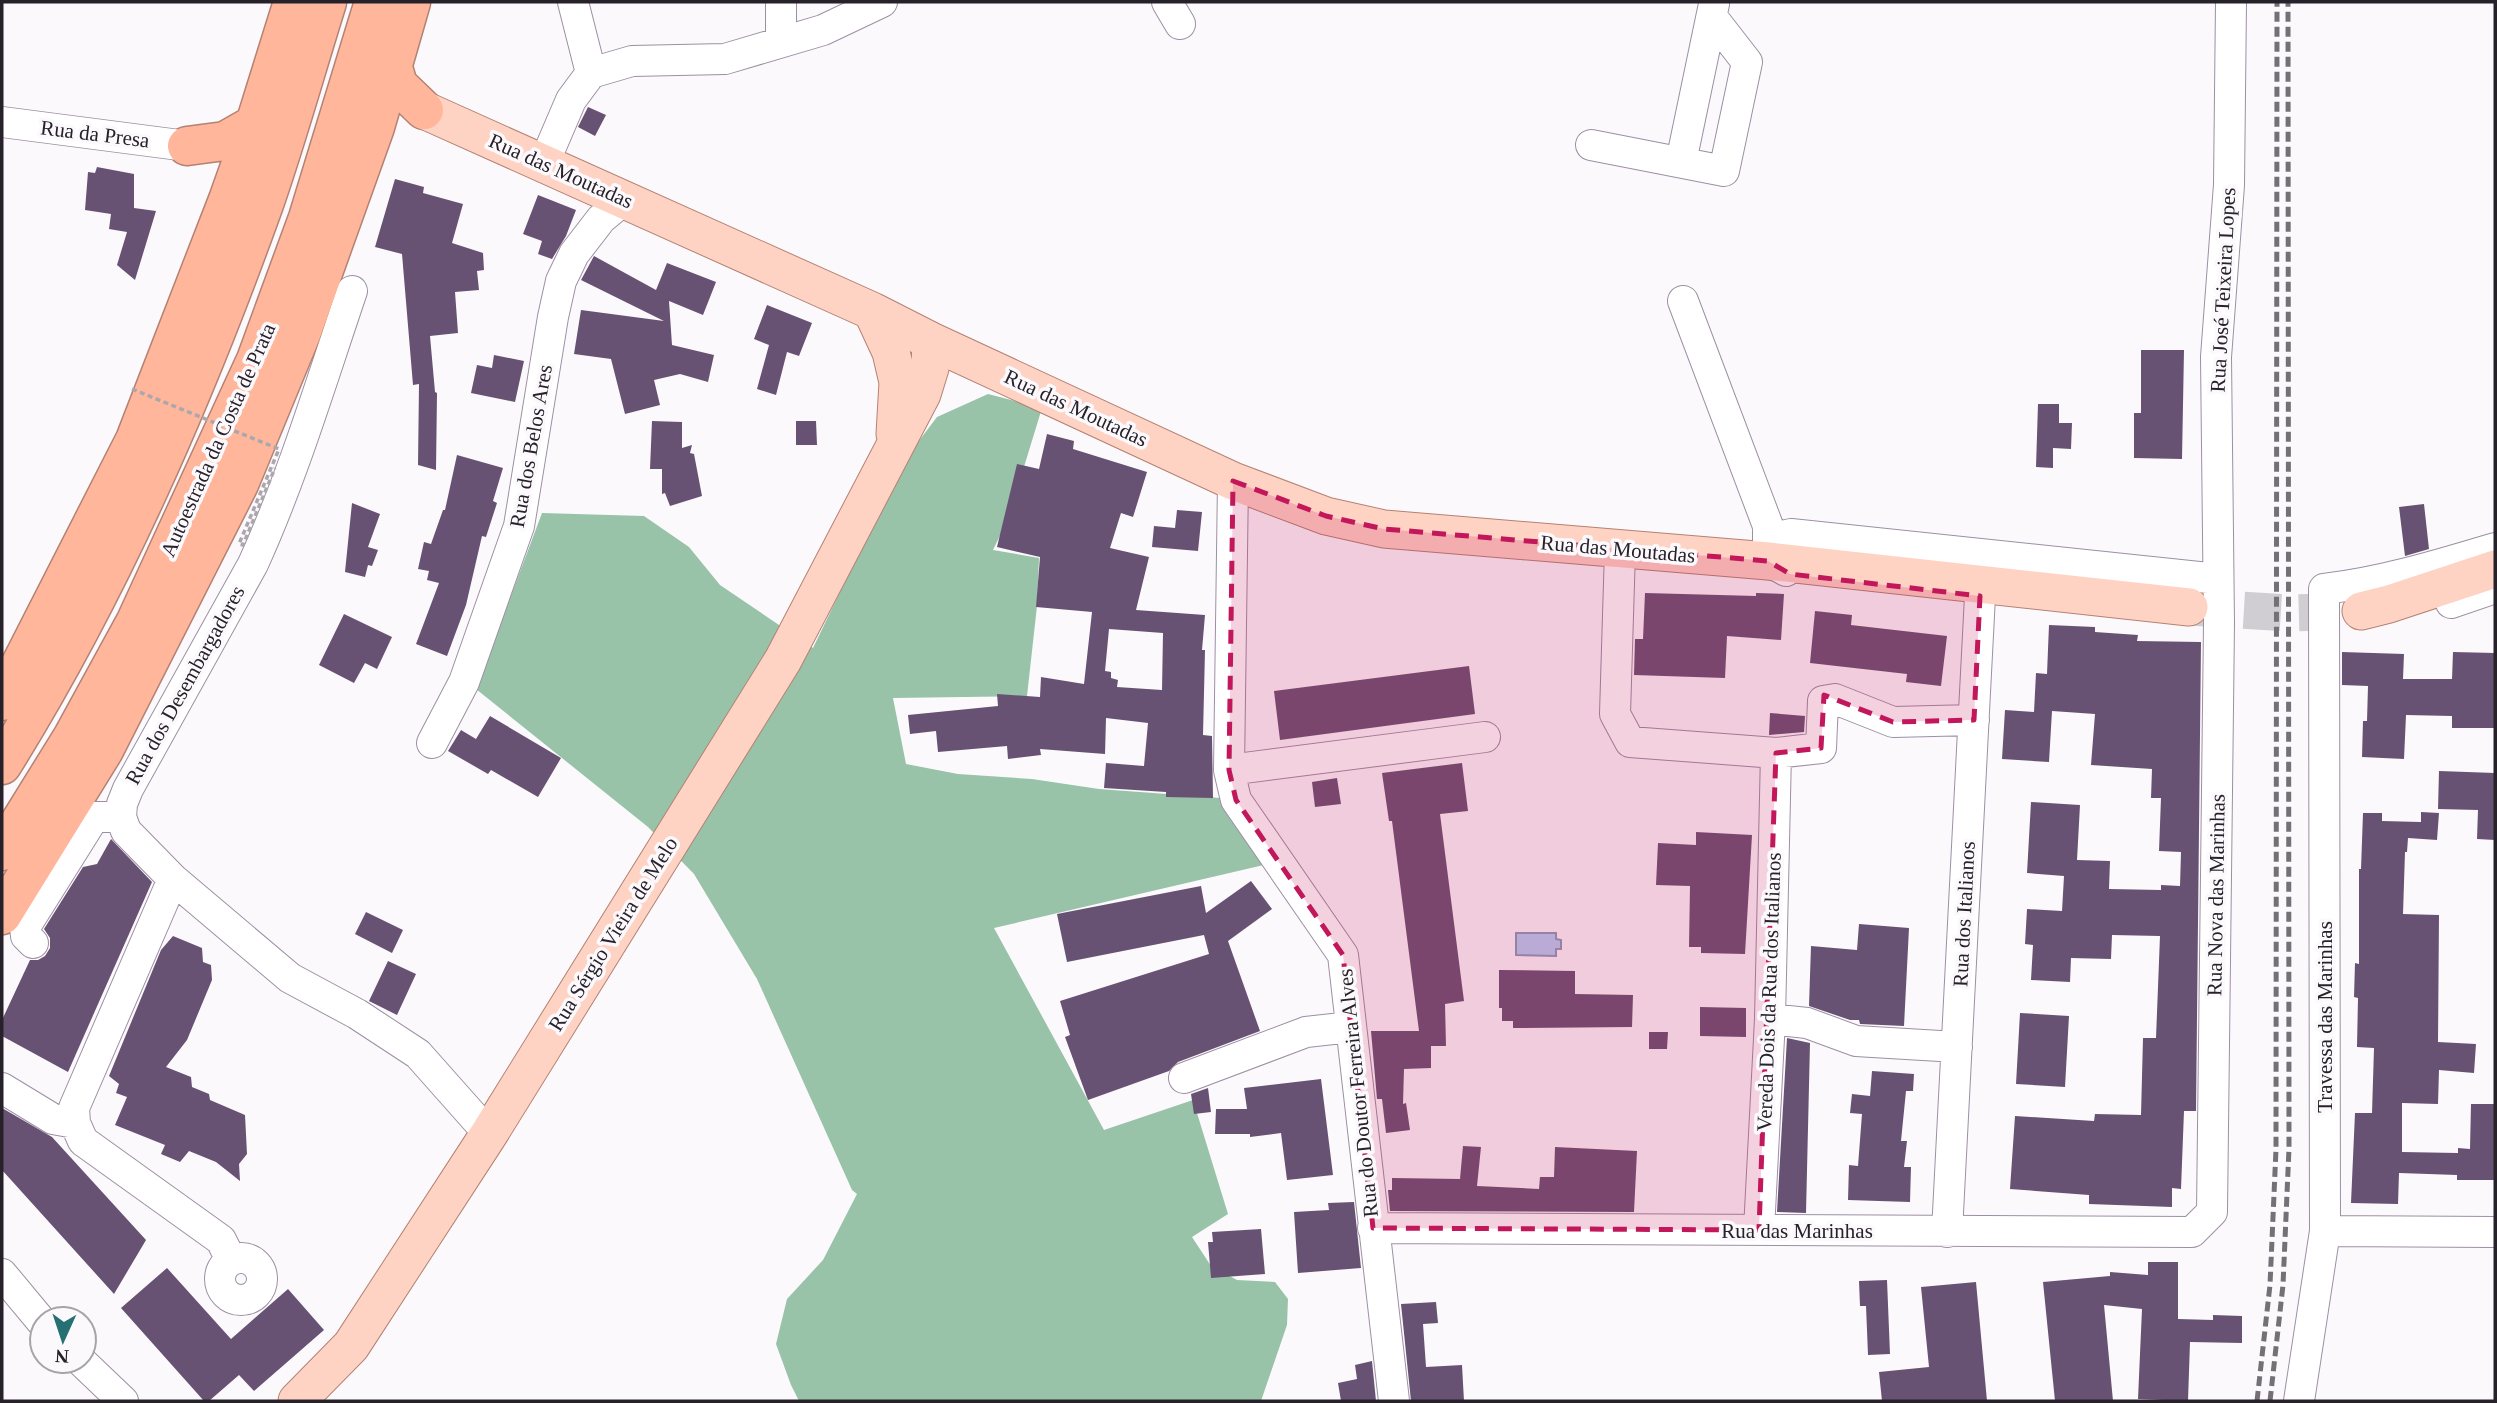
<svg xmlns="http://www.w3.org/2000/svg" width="2497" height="1403" font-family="Georgia,serif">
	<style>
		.forest { fill: #98c3a8 }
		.water { fill: #b8cff5; stroke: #8c9bb8; stroke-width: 2 }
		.building { fill: #685273; fill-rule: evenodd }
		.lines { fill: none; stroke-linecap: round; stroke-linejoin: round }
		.major-tunnel { stroke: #d1ced3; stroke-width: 37; stroke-dasharray: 37 18; stroke-linecap: butt }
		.minor-casing { stroke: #9d8fa3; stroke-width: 32 }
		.major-casing { stroke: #b38273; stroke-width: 39 }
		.highway-casing { stroke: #b38273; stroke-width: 41 }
		.minor { stroke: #fff; stroke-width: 30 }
		.major { stroke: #ffd3c3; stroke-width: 37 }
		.highway { stroke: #ffb69b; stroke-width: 38 }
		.rail { stroke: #757077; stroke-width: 5; stroke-dasharray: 10 5; stroke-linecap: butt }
		.path-bridge { stroke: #aba7ac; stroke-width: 3.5; stroke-dasharray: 5 3.5; stroke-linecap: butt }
		.marked { fill: #c2185b; fill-opacity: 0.2; stroke: #c2185b; stroke-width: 5; stroke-dasharray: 14 9; stroke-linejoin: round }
		.labels { text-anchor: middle; stroke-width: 7; stroke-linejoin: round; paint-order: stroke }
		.street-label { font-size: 21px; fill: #27212a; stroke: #fcf9fd }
	</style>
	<rect width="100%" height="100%" fill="#fcf9fd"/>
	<!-- forest -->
	<path class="forest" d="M 988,394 L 1042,408 L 1008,519 L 993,550 L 1039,558 L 1037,606 L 1027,696 L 893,698 L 906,764 L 958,774 L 1032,779 L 1099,789 L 1221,798 L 1268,864 L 994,928 L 1104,1130 L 1193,1100 L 1228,1214 L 1192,1237 L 1211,1266 L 1237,1280 L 1275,1282 L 1288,1299 L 1287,1325 L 1261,1401 L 799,1401 L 791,1385 L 776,1344 L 787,1299 L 823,1260 L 857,1194 L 852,1190 L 757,979 L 694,874 L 648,827 L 476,689 L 542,513 L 644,516 L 689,547 L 720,585 L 813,648 L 903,462 L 937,417 Z"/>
	<!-- water -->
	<path class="water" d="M 1516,933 L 1556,933 L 1556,939 L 1561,940 L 1561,949 L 1556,949 L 1556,956 L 1516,955 Z"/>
	<!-- building -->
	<path class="building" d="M 588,107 L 606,115 L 595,136 L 578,127 Z
		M 97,167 L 134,174 L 134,208 L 156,211 L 135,280 L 117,265 L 127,232 L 109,229 L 111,214 L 85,210 L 88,172 L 95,173 Z
		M 395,179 L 424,187 L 423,193 L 463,204 L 452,243 L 483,253 L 484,270 L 477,271 L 479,290 L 455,292 L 458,333 L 430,336 L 435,392 L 437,393 L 436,470 L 418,465 L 419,384 L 413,385 L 402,254 L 375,247 Z
		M 538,195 L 576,210 L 566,236 L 552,259 L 538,254 L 542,241 L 523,234 Z
		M 594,256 L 656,290 L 667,263 L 716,282 L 703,315 L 669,301 L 672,345 L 714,355 L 708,382 L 680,374 L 654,380 L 660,405 L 625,414 L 611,359 L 574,354 L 581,310 L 664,321 L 581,280 Z
		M 767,305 L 812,323 L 799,356 L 787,352 L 776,395 L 757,389 L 769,345 L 754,339 Z
		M 2141,350 L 2184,350 L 2182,459 L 2134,458 L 2134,413 L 2141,413 Z
		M 494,355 L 524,361 L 515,402 L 471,393 L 477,365 L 492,368 Z
		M 2038,404 L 2059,404 L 2059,423 L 2072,423 L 2071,449 L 2053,448 L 2053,468 L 2036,467 Z
		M 652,421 L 682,422 L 682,448 L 692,445 L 690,453 L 694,454 L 702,496 L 670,506 L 665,493 L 662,494 L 662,469 L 650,469 Z
		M 796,421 L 816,421 L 817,445 L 796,445 Z
		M 1047,434 L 1074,441 L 1073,449 L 1147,472 L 1133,517 L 1121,513 L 1110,548 L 1149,557 L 1136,610 L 1205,615 L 1202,650 L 1205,650 L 1203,735 L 1212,736 L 1213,798 L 1166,797 L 1166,792 L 1104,788 L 1106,763 L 1144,766 L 1148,723 L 1106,718 L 1105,754 L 1040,749 L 1041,755 L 1008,759 L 1007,746 L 938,752 L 936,731 L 910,734 L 908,715 L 998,706 L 997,694 L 1040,697 L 1041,677 L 1084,684 L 1092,612 L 1036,607 L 1040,557 L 997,547 L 1017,464 L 1039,469 ZM 1109,629 L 1163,633 L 1162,690 L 1117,687 L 1118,680 L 1111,678 L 1111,672 L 1105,671 Z
		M 457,455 L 503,468 L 493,501 L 497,503 L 486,537 L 482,536 L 466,605 L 447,656 L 416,644 L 439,583 L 427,580 L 429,571 L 418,569 L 424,542 L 431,544 L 443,510 L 445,510 Z
		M 352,503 L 380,514 L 368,547 L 378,550 L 372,566 L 368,565 L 365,577 L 345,572 Z
		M 2424,504 L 2429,549 L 2405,556 L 2399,507 Z
		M 1177,510 L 1202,512 L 1198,551 L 1152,547 L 1154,526 L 1175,528 Z
		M 1645,593 L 1756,596 L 1756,593 L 1784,594 L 1781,640 L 1727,636 L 1725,678 L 1634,675 L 1635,639 L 1643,639 Z
		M 1815,611 L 1852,615 L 1851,625 L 1947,636 L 1941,686 L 1906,682 L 1907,674 L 1810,663 Z
		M 344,614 L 392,637 L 377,669 L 365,663 L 354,683 L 319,665 Z
		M 2049,625 L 2095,627 L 2095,632 L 2138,635 L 2137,641 L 2201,642 L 2196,1111 L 2184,1111 L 2181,1189 L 2172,1188 L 2172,1207 L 2089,1204 L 2089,1195 L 2010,1189 L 2015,1116 L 2094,1121 L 2095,1114 L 2141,1115 L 2143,1038 L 2156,1038 L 2160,936 L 2112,935 L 2111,959 L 2071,958 L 2070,982 L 2031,980 L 2033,945 L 2025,944 L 2027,909 L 2062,911 L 2064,876 L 2027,873 L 2031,802 L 2080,805 L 2077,860 L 2110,861 L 2109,889 L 2161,890 L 2161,885 L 2180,886 L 2181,852 L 2159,851 L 2161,798 L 2151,798 L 2152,769 L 2091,765 L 2095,714 L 2052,711 L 2049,762 L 2002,759 L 2005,710 L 2034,712 L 2036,673 L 2047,674 Z
		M 2342,652 L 2404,654 L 2403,679 L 2452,679 L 2453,652 L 2495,653 L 2495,728 L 2452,728 L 2452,716 L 2406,715 L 2404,759 L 2362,757 L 2363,721 L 2367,721 L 2368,686 L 2342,685 Z
		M 1469,666 L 1475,714 L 1280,740 L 1274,691 Z
		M 1770,713 L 1805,716 L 1804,732 L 1769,735 Z
		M 490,716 L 561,758 L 538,797 L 491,770 L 488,774 L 448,751 L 461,730 L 476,739 Z
		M 1462,763 L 1468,811 L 1440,814 L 1464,1001 L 1445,1004 L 1446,1046 L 1431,1046 L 1431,1068 L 1404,1069 L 1403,1104 L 1406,1103 L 1410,1130 L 1386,1133 L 1382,1099 L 1377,1099 L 1371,1031 L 1419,1031 L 1392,821 L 1389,821 L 1382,773 Z
		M 2439,771 L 2495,773 L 2495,840 L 2477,839 L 2478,810 L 2438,809 Z
		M 1337,778 L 1341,804 L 1315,807 L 1312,782 Z
		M 2421,812 L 2439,813 L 2437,840 L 2408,838 L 2407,852 L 2405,852 L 2403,914 L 2439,915 L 2438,1042 L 2476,1044 L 2474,1073 L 2439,1070 L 2438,1104 L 2402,1103 L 2402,1152 L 2458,1153 L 2458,1148 L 2470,1149 L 2471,1104 L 2495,1104 L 2495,1180 L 2457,1180 L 2457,1175 L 2399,1173 L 2398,1204 L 2351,1203 L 2355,1113 L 2372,1113 L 2374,1048 L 2357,1047 L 2358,998 L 2354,997 L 2355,963 L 2359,964 L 2359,869 L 2361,869 L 2363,813 L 2382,813 L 2382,821 L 2421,822 Z
		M 1696,832 L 1752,835 L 1745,954 L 1701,953 L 1701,947 L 1689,947 L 1690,886 L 1656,885 L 1658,843 L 1696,845 Z
		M 111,839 L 152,882 L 68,1072 L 2,1036 L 2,1020 L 30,960 L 38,960 L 45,956 L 50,948 L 50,938 L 44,929 L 83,867 L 97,864 Z
		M 1251,881 L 1272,909 L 1228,941 L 1260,1031 L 1178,1062 L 1169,1071 L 1088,1100 L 1065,1037 L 1070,1035 L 1060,1001 L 1209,954 L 1204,935 L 1067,962 L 1057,914 L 1201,886 L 1206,913 Z
		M 366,912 L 403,930 L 392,953 L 355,934 Z
		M 1859,924 L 1909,928 L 1904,1026 L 1860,1024 L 1859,1020 L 1850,1020 L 1809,1006 L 1811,946 L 1857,950 Z
		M 173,936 L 202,948 L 203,962 L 211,965 L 212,980 L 187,1040 L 166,1067 L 191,1077 L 192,1087 L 209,1094 L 210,1100 L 245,1115 L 247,1154 L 239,1164 L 240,1181 L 216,1162 L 189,1151 L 180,1162 L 161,1154 L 165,1145 L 115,1125 L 127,1097 L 116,1093 L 119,1084 L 109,1076 L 161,950 Z
		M 388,961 L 416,974 L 397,1015 L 369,1001 Z
		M 1499,970 L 1575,971 L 1575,994 L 1633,995 L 1632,1027 L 1513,1028 L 1513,1021 L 1502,1021 L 1502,1008 L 1499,1008 Z
		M 1700,1007 L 1746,1008 L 1746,1037 L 1700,1036 Z
		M 2020,1013 L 2069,1016 L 2065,1087 L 2016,1084 Z
		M 1649,1032 L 1668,1032 L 1667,1049 L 1649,1049 Z
		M 1787,1038 L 1810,1043 L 1806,1213 L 1777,1212 Z
		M 1872,1071 L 1914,1074 L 1913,1091 L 1906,1091 L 1901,1141 L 1907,1141 L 1904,1167 L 1911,1167 L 1910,1202 L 1848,1200 L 1849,1165 L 1858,1166 L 1862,1114 L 1850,1113 L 1852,1094 L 1870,1096 Z
		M 1321,1079 L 1333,1175 L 1287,1180 L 1281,1133 L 1250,1137 L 1250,1134 L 1215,1134 L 1216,1109 L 1247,1109 L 1244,1088 Z
		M 1208,1088 L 1211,1112 L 1194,1114 L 1191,1094 Z
		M 2,1108 L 52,1137 L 146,1240 L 114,1294 L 2,1170 Z
		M 1463,1146 L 1481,1147 L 1477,1186 L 1539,1189 L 1540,1177 L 1554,1177 L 1555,1147 L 1637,1151 L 1634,1212 L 1390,1211 L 1388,1190 L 1392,1190 L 1392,1178 L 1460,1179 Z
		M 1354,1202 L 1361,1268 L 1298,1273 L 1294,1212 L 1329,1210 L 1328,1203 Z
		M 1261,1229 L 1265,1274 L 1211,1278 L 1208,1242 L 1213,1242 L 1212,1232 Z
		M 2148,1262 L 2178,1262 L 2178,1319 L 2213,1320 L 2213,1315 L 2242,1316 L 2242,1343 L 2190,1342 L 2188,1401 L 2138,1399 L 2142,1309 L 2104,1305 L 2113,1401 L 2055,1401 L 2043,1282 L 2110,1276 L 2110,1272 L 2148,1275 Z
		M 167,1268 L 231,1339 L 288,1289 L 324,1330 L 254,1391 L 239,1375 L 209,1401 L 204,1401 L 121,1308 Z
		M 1887,1280 L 1890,1354 L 1868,1355 L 1866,1306 L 1860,1306 L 1859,1281 Z
		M 1976,1282 L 1987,1401 L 1882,1401 L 1879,1372 L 1929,1367 L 1921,1287 Z
		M 1436,1302 L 1438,1323 L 1423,1324 L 1426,1367 L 1462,1365 L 1464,1401 L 1411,1401 L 1401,1304 Z
		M 1372,1361 L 1376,1401 L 1341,1401 L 1338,1383 L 1357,1379 L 1355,1365 Z"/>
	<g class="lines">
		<!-- major-tunnel -->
		<path class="major-tunnel" d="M 2189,607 L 2289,613 L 2361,611"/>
		<!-- minor casing -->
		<g class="minor-casing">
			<path id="minor" d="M 573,2 L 591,73
				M 781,2 L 781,42
				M 1167,2 L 1180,24
				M 2,122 L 187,146
				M 1591,145 L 1724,171 L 1747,62 L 1712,17
				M 1681,162 L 1714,4
				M 544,163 L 571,100 L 591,73 L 632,61 L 725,59 L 823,30 L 882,2
				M 352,291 C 321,382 293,476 253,564 L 128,789 L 122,804 L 121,817 L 126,831 L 173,879 L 290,978 L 357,1014 L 418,1054 L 489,1134
				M 1683,301 L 1768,526 L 1768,561 L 1786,571
				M 1233,481 L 1229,770 L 1236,800 L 1343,955 L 1394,1401
				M 1769,539 L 1791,534 L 2218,579
				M 1620,550 L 1615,714 L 1630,742 L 1776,753 L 1821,748 L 1823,701 L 1835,699 L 1893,722 L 1974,720
				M 2451,603 L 2495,588
				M 432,743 L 464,682 L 519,526 L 553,317 L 561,281 L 574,254 L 601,219 L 625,199
				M 1229,770 L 1485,737
				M 173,879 L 74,1108 L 75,1123 L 83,1141 L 221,1240 L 231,1260
				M 33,943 L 26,936 L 25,927 L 94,817 L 121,817
				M 1770,1019 L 1807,1023 L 1856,1041 L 1957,1047
				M 1184,1078 L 1306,1032 L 1351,1027
				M 2,1088 L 53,1119 L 75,1123
				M 1373,1228 L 2192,1232 L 2212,1212 L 2219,623 L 2216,357 L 2229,185 L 2231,2
				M 1759,1230 L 1770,1019 L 1776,753
				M 2325,1231 L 2495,1232
				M 1947,1232 L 1980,596
				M220 1279a21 21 0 1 1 42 0a21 21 0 1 1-42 0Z
				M 2,1274 L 42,1322
				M 81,1361 L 123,1401
				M 2299,1401 L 2325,1231 L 2324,589 C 2383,582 2438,565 2495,548"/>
		</g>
		<!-- major casing -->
		<g class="major-casing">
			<path id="major" d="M 424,110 L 872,311 L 931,341 L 1233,481 L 1326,516 L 1384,529 L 1768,561 L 2189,607
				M 872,311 L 891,352 L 898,382 L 895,434
				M 2361,611 L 2389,604 L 2495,569
				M 297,1401 L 351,1346 L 489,1134 L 783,660 L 922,394 L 930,368 L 931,341"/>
		</g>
		<!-- highway casing -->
		<g class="highway-casing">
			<path id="highway" d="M 392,64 L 398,85 L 424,110
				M 187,146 L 225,141 L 255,124
				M 2,701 L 135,440 L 228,200 L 255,124 L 293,2
				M 2,765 C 111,590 194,399 264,204 C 287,138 306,69 327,2
				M 2,851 L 72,738 L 136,621 L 256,360 L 308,218 L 374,2
				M 2,915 L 104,750 L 239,484 L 301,334 L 375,127 L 411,2"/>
		</g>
		<!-- minor -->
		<use href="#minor" class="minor"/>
		<!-- major -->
		<use href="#major" class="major"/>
		<!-- highway -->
		<use href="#highway" class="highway"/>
		<!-- rail -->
		<path class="rail" d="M 2257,1401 L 2270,1285 L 2276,1149 L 2277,2
			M 2270,1401 L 2283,1285 L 2289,1148 L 2288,2"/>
		<!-- path-bridge -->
		<path class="path-bridge" d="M 132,389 L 279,449 L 239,544 L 243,545 L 275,468"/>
	</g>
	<!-- marked area -->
	<path class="marked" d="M 1233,481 L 1326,516 L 1384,529 L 1768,561 L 1790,574 L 1980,596 L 1974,720 L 1893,722 L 1824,695 L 1821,748 L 1776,753 L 1759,1230 L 1373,1228 L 1343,955 L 1236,800 L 1229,770 Z"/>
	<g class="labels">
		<!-- street labels -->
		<g class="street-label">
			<text transform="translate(95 134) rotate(7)" y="7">Rua da Presa</text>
			<text transform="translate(561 171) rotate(24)" y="7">Rua das Moutadas</text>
			<text transform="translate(2223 290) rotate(-87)" y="7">Rua José Teixeira Lopes</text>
			<text transform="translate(1076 408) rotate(25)" y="7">Rua das Moutadas</text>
			<text transform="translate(218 440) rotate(-66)" y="7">Autoestrada da Costa de Prata</text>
			<text transform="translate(531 446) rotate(-80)" y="7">Rua dos Belos Ares</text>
			<text transform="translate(1618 549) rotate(5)" y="7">Rua das Moutadas</text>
			<text transform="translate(185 685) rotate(-61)" y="7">Rua dos Desembargadores</text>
			<text transform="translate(2216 895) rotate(-89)" y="7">Rua Nova das Marinhas</text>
			<text transform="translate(1964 914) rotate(-87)" y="7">Rua dos Italianos</text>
			<text transform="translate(613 934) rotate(-58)" y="7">Rua Sérgio Vieira de Melo</text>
			<text transform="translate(1769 992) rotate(-88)" y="7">Vereda Dois da Rua dos Italianos</text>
			<text transform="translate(2325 1017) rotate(-90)" y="7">Travessa das Marinhas</text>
			<text transform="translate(1358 1093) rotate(-96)" y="7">Rua do Doutor Ferreira Alves</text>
			<text x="1797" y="1238">Rua das Marinhas</text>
		</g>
	</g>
	<!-- border -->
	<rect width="2497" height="1403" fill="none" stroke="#27212a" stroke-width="7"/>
	<!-- north arrow -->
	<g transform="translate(63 1340) rotate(183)"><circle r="33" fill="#fcf9fd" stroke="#a7a3a9" stroke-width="2"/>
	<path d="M0-5L12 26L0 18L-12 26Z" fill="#257073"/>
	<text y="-10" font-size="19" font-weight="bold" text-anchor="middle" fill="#27212a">N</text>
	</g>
</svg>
